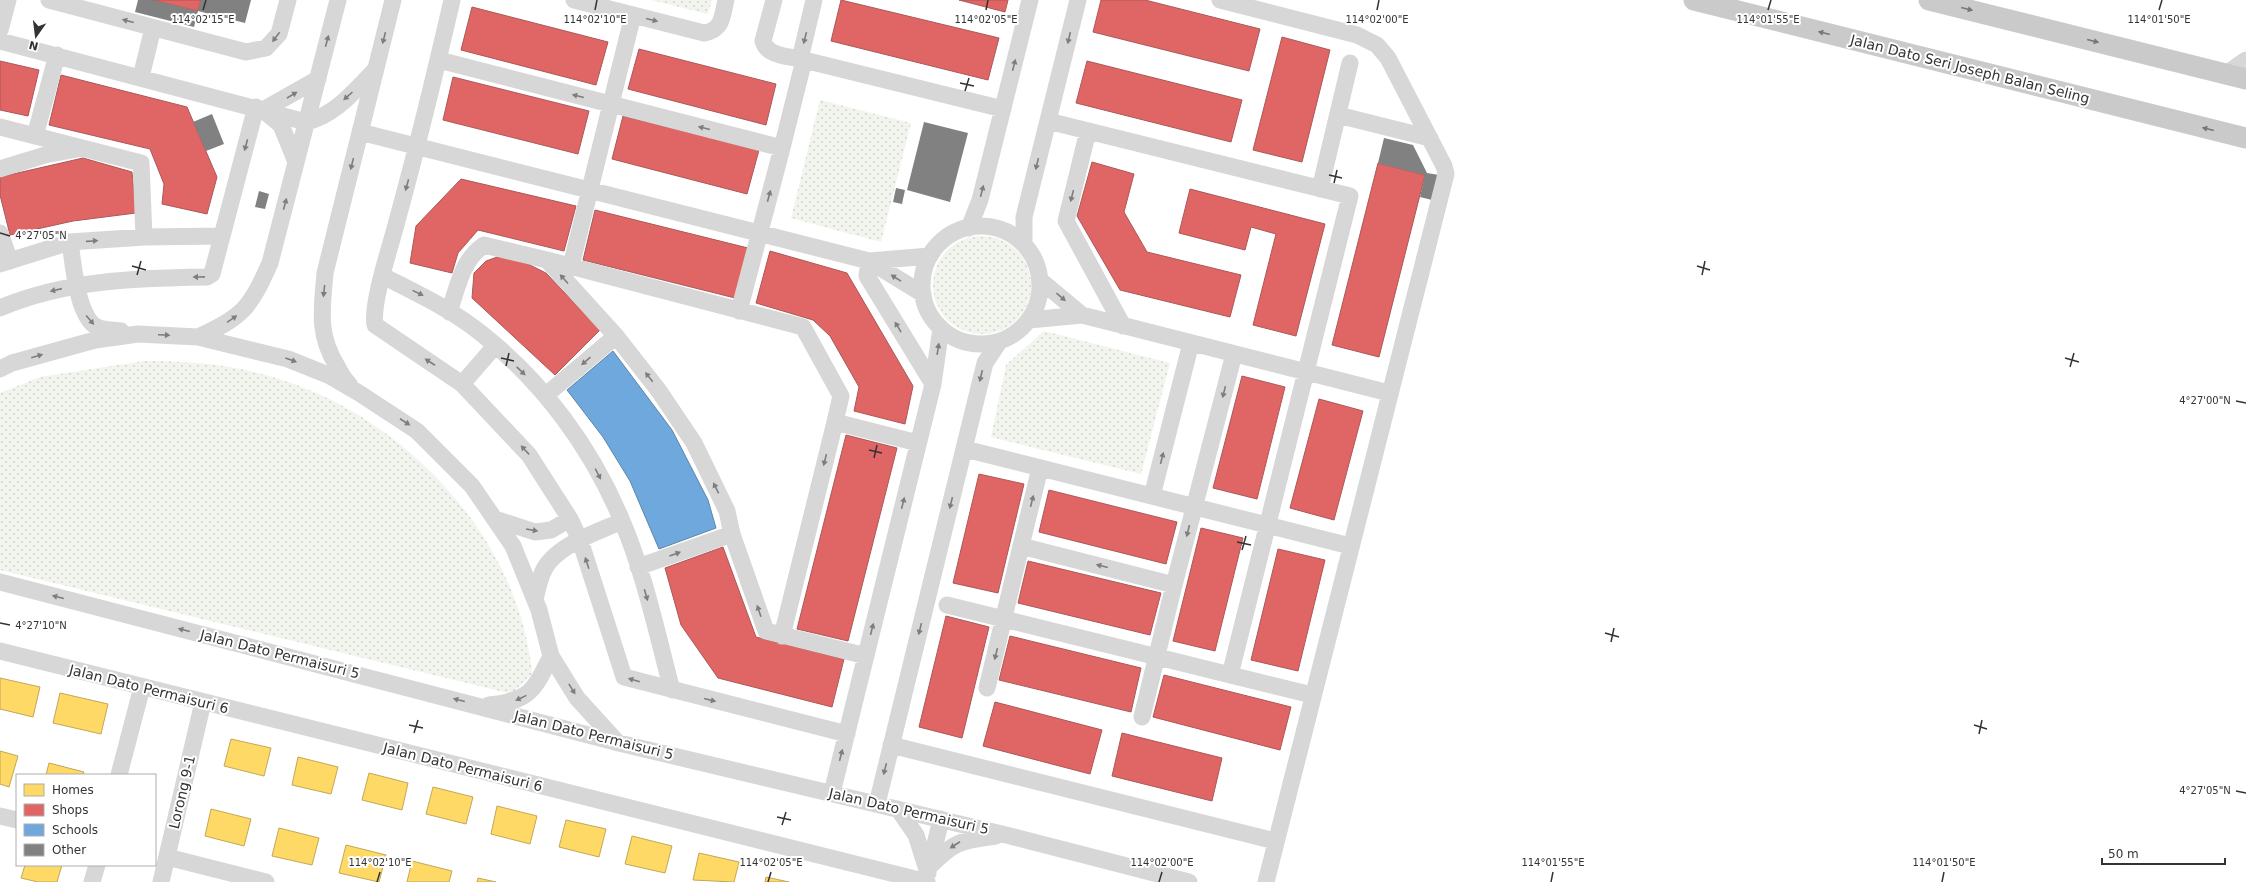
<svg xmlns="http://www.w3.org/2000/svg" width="2246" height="882" font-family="'DejaVu Sans',sans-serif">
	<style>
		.grass { fill: url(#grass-dots) }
		.homes { fill: #ffd966; stroke: #c2a757 }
		.shops { fill: #e06666; stroke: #ac5757 }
		.schools { fill: #6fa8dc; stroke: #5d85a9 }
		.building { fill: #818181 }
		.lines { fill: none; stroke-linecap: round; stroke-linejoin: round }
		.minor { stroke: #d7d7d7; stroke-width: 17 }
		.major { stroke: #cacaca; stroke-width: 21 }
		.oneway { fill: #777 }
		.oneway2 { fill: #7d7d7d }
		.ticks { fill: none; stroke: #333; stroke-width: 1.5 }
		.labels { text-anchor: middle; stroke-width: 4; stroke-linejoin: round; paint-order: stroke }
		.street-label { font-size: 14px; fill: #333; stroke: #fff }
		.ticks-label { font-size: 10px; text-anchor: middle; fill: #333; stroke: #fff; stroke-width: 4; stroke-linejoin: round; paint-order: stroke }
	</style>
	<defs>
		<pattern id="grass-dots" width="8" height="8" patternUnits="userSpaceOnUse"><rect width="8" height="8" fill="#f1f5ed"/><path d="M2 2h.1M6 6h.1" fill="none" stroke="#cfd2cc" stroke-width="1.8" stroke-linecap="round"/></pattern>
	</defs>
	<rect width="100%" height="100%" fill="#fff"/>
	<!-- grass -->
	<path class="grass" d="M 651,0 L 712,0 L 708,14 Z
		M 820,100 L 911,123 L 881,242 L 791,218 Z
		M933 285a49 49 0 1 1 98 0a49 49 0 1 1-98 0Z
		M 1044,331 L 1170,363 L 1141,474 L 991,437 L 1006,365 Z
		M 144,361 C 186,361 229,364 269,376 C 400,412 520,536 532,674 L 512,694 L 0,570 L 0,393 L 40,377 Z"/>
	<!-- homes -->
	<path class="homes" d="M 0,678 L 40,687 L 33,717 L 0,709 Z
		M 60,693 L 108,704 L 101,734 L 53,723 Z
		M 231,739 L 271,748 L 264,776 L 224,766 Z
		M 0,751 L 18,756 L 9,787 L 0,784 Z
		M 298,757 L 338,767 L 331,794 L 292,785 Z
		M 49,763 L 84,772 L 83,775 L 46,775 Z
		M 369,773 L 408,783 L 402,810 L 362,800 Z
		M 433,787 L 473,797 L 466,824 L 426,814 Z
		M 497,806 L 537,816 L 530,844 L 491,834 Z
		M 211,809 L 251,819 L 244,846 L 205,836 Z
		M 566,820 L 606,829 L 599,857 L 559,847 Z
		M 279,828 L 319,838 L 312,865 L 272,856 Z
		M 632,836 L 672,846 L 665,873 L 625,864 Z
		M 346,845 L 386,855 L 379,882 L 339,873 Z
		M 699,853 L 739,862 L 734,882 L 693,880 Z
		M 412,861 L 452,871 L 449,882 L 407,882 Z
		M 25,865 L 62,865 L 57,882 L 38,882 L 21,878 Z
		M 766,877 L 789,882 L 765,882 Z
		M 478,878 L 496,882 L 477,882 Z"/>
	<!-- shops -->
	<path class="shops" d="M 152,0 L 201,0 L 198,11 Z
		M 841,0 L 999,38 L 988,80 L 831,41 Z
		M 959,0 L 1008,0 L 1005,12 Z
		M 1101,0 L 1145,0 L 1260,29 L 1249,71 L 1093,32 Z
		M 472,7 L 608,42 L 596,85 L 461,50 Z
		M 1282,37 L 1330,50 L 1302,162 L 1253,150 Z
		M 639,49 L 776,84 L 766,125 L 628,89 Z
		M 0,61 L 39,70 L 28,116 L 0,110 Z
		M 1087,61 L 1242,100 L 1231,142 L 1076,103 Z
		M 61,75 L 187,107 L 217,177 L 207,214 L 162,204 L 164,184 L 150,149 L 49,125 Z
		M 453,77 L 589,111 L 578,154 L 443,120 Z
		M 623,116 L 759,150 L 747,194 L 612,159 Z
		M 83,158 L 132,172 L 136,213 L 73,221 L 10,235 L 0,195 L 0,177 Z
		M 1092,162 L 1134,174 L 1124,212 L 1147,252 L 1241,275 L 1230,317 L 1120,290 L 1077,216 Z
		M 1378,163 L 1425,175 L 1379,357 L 1332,345 Z
		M 461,179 L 576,206 L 564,251 L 478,230 L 458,253 L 452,273 L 410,263 L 416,226 Z
		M 1190,189 L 1325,224 L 1296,336 L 1253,325 L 1276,234 L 1251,227 L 1245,250 L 1179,233 Z
		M 595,210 L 748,248 L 735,298 L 583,260 Z
		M 770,251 L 847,273 L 913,386 L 905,424 L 854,411 L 859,387 L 830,336 L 813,320 L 756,303 Z
		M 500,256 L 528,264 L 546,273 L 600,330 L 555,375 L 472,298 L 474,273 L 486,261 Z
		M 1242,376 L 1285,387 L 1257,499 L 1213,488 Z
		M 1319,399 L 1363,411 L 1334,520 L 1290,508 Z
		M 846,435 L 897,448 L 848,641 L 797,629 Z
		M 979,474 L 1024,484 L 998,593 L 953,583 Z
		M 1049,490 L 1177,522 L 1166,564 L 1039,532 Z
		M 1201,528 L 1243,538 L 1215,651 L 1173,641 Z
		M 723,547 L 756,637 L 844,659 L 832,707 L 718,678 L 681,625 L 665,568 Z
		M 1278,549 L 1325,560 L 1298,671 L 1251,660 Z
		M 1028,561 L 1161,593 L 1150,635 L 1018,603 Z
		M 946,616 L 989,627 L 962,738 L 919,727 Z
		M 1010,636 L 1141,668 L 1131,712 L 999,680 Z
		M 1164,675 L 1291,707 L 1280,750 L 1153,717 Z
		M 995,702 L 1102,730 L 1090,774 L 983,746 Z
		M 1122,733 L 1222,758 L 1212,801 L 1112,776 Z"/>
	<!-- schools -->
	<path class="schools" d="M 613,351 L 672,430 L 708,500 L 716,528 L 659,549 L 630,481 L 603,437 L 567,390 Z"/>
	<!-- building -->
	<path class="building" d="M 138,0 L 152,0 L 198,11 L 194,27 L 135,12 Z
		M 201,0 L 251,0 L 245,23 L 198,11 Z
		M 212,114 L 224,144 L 206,151 L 193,122 Z
		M 924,122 L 968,133 L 950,202 L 907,190 Z
		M 1384,138 L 1413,145 L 1427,173 L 1439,175 L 1432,200 L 1420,197 L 1425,175 L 1378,163 Z
		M 896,188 L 905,190 L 902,204 L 893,202 Z
		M 259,191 L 269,194 L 265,209 L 255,207 Z"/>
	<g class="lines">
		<!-- minor -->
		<path class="minor" d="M 49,0 L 246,52 L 266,48 L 279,34 L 288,0
			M 452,0 C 435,74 417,148 397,221 C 391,245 371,303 375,325 L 462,384 L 529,455 L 570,519 L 580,540 L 624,677 L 847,734
			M 574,0 L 704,33 C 723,30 722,16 726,0
			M 774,0 L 763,41 C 767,56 787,56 800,59 L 814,0
			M 1220,0 L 1357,35 L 1377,45 L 1388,58 L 1444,166 L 1446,174 L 1266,882
			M 0,30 L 8,0
			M 0,41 L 306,122 C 335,116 356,89 376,69
			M 800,59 L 1003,109
			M 439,60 L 782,148 L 739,311
			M 2226,74 L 2246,60
			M 141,77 L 153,28
			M 265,109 L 318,79
			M 264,111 L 281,125 L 296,162
			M 1338,115 L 1430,138
			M 1048,121 L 1350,196 L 1230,675
			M 0,127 L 141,163 L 144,237
			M 1088,131 L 1066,221 L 1123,326
			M 360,132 L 869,261 L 930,256
			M 35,136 L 57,55
			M 782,148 L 804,60
			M 0,169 L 45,155 L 77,149
			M 1320,189 L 1350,63
			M922 285a59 59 0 1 1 118 0a59 59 0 1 1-118 0Z
			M 969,228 L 980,200 L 1030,0
			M 0,233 L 10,261
			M 70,242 C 73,262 77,317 97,327 C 103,330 114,330 121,331
			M 1024,244 L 1024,217 L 1078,0
			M 869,261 L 867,276 L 933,384
			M 869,261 L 923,294
			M 0,264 L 70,242 L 144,237 L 222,236
			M 571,266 L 633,15
			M 383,276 C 416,293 453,310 482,334 C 544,383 592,449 622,521 C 645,575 657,634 672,690
			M 1040,280 L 1082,315
			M 0,308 C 66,280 137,278 207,277 L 212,274 L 256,107
			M 449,312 C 458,287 461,261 484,245 L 547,260
			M 1029,320 L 1082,315 L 1389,393
			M 198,337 C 243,317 250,308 270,263 L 338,0
			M 0,369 L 12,363 L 95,340 L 138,334 L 198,337 L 288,359 L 328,375 L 359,393 L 417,431 L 472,486 L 513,546 L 539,610 L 551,656 L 577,698 L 618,743
			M 349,384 C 344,379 340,372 337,366 C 317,334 322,309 325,273 L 393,0
			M 462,384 L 495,346
			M 546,395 L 616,336
			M 965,449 L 1350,546
			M 1040,468 L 1021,546 L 1174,585 L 1234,354
			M 1152,496 L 1191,343
			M 495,519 L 535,532 L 551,530 L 570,519
			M 638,567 L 732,534
			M 0,582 L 619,743 L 1006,835 L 1189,882
			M 535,600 C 538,588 540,572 549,562 C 566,542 598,532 622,521
			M 947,605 L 1312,695
			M 782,636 L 835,422
			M 0,651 L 927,882
			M 866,656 L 766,631 L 732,534 L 727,511 L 694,443 L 659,391 L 616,336 L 547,260 L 803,327 L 841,396 L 835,422 L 918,443
			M 987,688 L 1021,546
			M 489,705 C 529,701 534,691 551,656
			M 1142,717 L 1174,585
			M 891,745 L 1275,841
			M 119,775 L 142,687
			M 832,793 L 933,384 L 941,328
			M 877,804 L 985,363 L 999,342
			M 898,809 L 916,835 L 928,873
			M 0,816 L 17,820
			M 167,857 L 266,882
			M 930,866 C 956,840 961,841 996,836
			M 930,866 L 941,819
			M 92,882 L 97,865
			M 161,882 L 203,702"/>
		<!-- major -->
		<path class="major" d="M 1694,0 L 2246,138
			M 1929,0 L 2246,79"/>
	</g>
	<!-- one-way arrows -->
	<defs><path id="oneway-solid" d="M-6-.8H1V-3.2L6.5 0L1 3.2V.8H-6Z"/></defs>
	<g class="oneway">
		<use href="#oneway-solid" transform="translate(1967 9) rotate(14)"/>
		<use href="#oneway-solid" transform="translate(1824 33) rotate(-166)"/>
		<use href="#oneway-solid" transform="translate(2093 41) rotate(14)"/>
		<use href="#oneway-solid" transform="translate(2208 129) rotate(-166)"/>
	</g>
	<g class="oneway2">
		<use href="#oneway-solid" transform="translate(652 20) rotate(14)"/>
		<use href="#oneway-solid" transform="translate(128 21) rotate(-165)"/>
		<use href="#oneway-solid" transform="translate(276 37) rotate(127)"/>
		<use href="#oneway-solid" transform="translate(384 38) rotate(104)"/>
		<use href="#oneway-solid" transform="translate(805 38) rotate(104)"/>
		<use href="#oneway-solid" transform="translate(1069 38) rotate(103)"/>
		<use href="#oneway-solid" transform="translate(327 41) rotate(-75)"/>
		<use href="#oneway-solid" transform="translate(1014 65) rotate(-76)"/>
		<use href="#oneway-solid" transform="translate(292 95) rotate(-31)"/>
		<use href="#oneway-solid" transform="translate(348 96) rotate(138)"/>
		<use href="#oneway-solid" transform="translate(578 96) rotate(-166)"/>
		<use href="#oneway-solid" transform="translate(704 128) rotate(-166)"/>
		<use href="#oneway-solid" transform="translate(246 145) rotate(105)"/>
		<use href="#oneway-solid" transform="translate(352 164) rotate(104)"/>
		<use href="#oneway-solid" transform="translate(1037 164) rotate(104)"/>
		<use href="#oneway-solid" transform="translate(407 185) rotate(105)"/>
		<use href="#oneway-solid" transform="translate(982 191) rotate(-76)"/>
		<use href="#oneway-solid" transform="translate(769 196) rotate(-75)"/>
		<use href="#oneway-solid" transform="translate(1072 196) rotate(104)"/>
		<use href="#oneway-solid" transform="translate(285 204) rotate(-75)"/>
		<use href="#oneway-solid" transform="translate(92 241) rotate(-4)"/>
		<use href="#oneway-solid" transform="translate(199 277) rotate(179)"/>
		<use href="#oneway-solid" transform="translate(896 278) rotate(-148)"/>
		<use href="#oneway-solid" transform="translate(564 279) rotate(-132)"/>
		<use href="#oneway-solid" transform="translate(56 290) rotate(167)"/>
		<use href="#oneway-solid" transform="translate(324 291) rotate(96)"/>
		<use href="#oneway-solid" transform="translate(418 293) rotate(26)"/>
		<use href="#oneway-solid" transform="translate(1061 297) rotate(40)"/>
		<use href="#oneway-solid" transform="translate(232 319) rotate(-34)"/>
		<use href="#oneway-solid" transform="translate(90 320) rotate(49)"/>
		<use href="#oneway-solid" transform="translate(898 327) rotate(-121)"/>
		<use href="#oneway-solid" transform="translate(164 335) rotate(3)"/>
		<use href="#oneway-solid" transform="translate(938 349) rotate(-81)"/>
		<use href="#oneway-solid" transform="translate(37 356) rotate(-16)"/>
		<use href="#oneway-solid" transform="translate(291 360) rotate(20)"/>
		<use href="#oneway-solid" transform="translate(586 361) rotate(139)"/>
		<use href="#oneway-solid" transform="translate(430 362) rotate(-147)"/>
		<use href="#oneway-solid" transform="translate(521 371) rotate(44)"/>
		<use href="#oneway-solid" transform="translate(981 376) rotate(103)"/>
		<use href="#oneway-solid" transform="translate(649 377) rotate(-128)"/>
		<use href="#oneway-solid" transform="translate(1224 392) rotate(104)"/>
		<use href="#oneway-solid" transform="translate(405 422) rotate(33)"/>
		<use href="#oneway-solid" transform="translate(525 450) rotate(-133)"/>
		<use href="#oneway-solid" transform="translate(1162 458) rotate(-76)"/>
		<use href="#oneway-solid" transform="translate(825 460) rotate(104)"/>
		<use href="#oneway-solid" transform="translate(598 474) rotate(63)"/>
		<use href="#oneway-solid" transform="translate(716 488) rotate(-116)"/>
		<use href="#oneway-solid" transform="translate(1032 501) rotate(-76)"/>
		<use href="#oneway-solid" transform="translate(903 503) rotate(-76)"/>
		<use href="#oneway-solid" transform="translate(951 503) rotate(104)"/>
		<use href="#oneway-solid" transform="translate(532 530) rotate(10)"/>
		<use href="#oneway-solid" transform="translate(1188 531) rotate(104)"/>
		<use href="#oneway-solid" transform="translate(675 554) rotate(-20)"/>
		<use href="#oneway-solid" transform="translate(587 563) rotate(-108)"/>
		<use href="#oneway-solid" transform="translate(1102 566) rotate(-166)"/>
		<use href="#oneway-solid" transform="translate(646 595) rotate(74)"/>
		<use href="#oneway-solid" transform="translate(58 597) rotate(-166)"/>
		<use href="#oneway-solid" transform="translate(759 611) rotate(-109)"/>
		<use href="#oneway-solid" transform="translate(872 629) rotate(-76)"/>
		<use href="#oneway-solid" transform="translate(920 629) rotate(104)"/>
		<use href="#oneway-solid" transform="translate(184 630) rotate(-166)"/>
		<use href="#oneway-solid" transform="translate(996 654) rotate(104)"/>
		<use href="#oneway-solid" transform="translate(634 680) rotate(-164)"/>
		<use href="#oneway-solid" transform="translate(572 689) rotate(58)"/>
		<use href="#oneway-solid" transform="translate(521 698) rotate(154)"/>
		<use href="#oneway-solid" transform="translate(459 700) rotate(-166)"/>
		<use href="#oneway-solid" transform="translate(710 700) rotate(14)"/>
		<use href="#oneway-solid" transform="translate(841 755) rotate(-76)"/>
		<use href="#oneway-solid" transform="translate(885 769) rotate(104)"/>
		<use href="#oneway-solid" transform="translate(955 845) rotate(147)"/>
	</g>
	<!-- ticks -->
	<path class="ticks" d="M 203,10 L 206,0M 595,10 L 597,0M 986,10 L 988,0M 1377,10 L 1379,0M 1768,10 L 1771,0M 2159,10 L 2162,0M 960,83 L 974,86M 965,91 L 969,78M 1329,175 L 1342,178M 1334,183 L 1337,170M 0,233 L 10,236M 132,266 L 146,270M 1697,266 L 1710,270M 137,275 L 141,261M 1702,275 L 1705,261M 501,358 L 514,361M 2065,358 L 2079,362M 506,366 L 509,353M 2070,367 L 2074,353M 2236,401 L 2246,403M 869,450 L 882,453M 874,458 L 877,445M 1237,542 L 1251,545M 1242,550 L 1246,536M 0,623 L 10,625M 1605,633 L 1619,637M 1611,642 L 1614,628M 409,725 L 423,728M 1974,725 L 1987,729M 414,733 L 418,720M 1979,734 L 1982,720M 2236,791 L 2246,793M 777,817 L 791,820M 782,825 L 786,812M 377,882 L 380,872M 768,882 L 771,872M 1159,882 L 1162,872M 1551,882 L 1553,872M 1942,882 L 1944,872"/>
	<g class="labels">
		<!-- street labels -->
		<g class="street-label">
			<text transform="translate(1970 69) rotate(14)" y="5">Jalan Dato Seri Joseph Balan Seling</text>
			<text transform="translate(280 654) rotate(14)" y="5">Jalan Dato Permaisuri 5</text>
			<text transform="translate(149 689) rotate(14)" y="5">Jalan Dato Permaisuri 6</text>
			<text transform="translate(594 735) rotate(14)" y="5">Jalan Dato Permaisuri 5</text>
			<text transform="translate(463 767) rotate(14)" y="5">Jalan Dato Permaisuri 6</text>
			<text transform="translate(182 792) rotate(-77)" y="5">Lorong 9-1</text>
			<text transform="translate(909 811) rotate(13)" y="5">Jalan Dato Permaisuri 5</text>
		</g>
	</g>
	<g class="ticks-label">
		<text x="203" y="23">114°02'15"E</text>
		<text x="595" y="23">114°02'10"E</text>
		<text x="986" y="23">114°02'05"E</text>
		<text x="1377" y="23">114°02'00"E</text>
		<text x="1768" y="23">114°01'55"E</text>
		<text x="2159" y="23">114°01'50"E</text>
		<text x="41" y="239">4°27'05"N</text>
		<text x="2205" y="404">4°27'00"N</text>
		<text x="41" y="629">4°27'10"N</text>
		<text x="2205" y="794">4°27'05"N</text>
		<text x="380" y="866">114°02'10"E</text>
		<text x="771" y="866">114°02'05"E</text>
		<text x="1162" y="866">114°02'00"E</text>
		<text x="1553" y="866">114°01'55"E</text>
		<text x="1944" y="866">114°01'50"E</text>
	</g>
	<!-- legend -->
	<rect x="16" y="774" width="140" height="92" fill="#ffffff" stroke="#adadad"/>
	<rect x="24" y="784" width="20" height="12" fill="#ffd966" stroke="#adadad"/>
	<text x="52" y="794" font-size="12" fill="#333333">Homes</text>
	<rect x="24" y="804" width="20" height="12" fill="#e06666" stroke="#adadad"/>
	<text x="52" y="814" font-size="12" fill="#333333">Shops</text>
	<rect x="24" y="824" width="20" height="12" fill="#6fa8dc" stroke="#adadad"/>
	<text x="52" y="834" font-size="12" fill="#333333">Schools</text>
	<rect x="24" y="844" width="20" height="12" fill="#818181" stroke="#adadad"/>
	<text x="52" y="854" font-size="12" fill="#333333">Other</text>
	<!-- north arrow -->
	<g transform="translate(36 36) rotate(194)" stroke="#ffffff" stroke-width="3" paint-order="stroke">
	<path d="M0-3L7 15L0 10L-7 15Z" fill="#333333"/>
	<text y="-6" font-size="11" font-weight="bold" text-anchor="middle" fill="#333333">N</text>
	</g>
	<!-- scale -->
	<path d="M2102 858v6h123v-6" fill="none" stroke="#333333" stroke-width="2"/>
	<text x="2108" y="858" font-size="12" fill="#333333" stroke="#ffffff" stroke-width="3" paint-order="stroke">50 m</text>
</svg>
